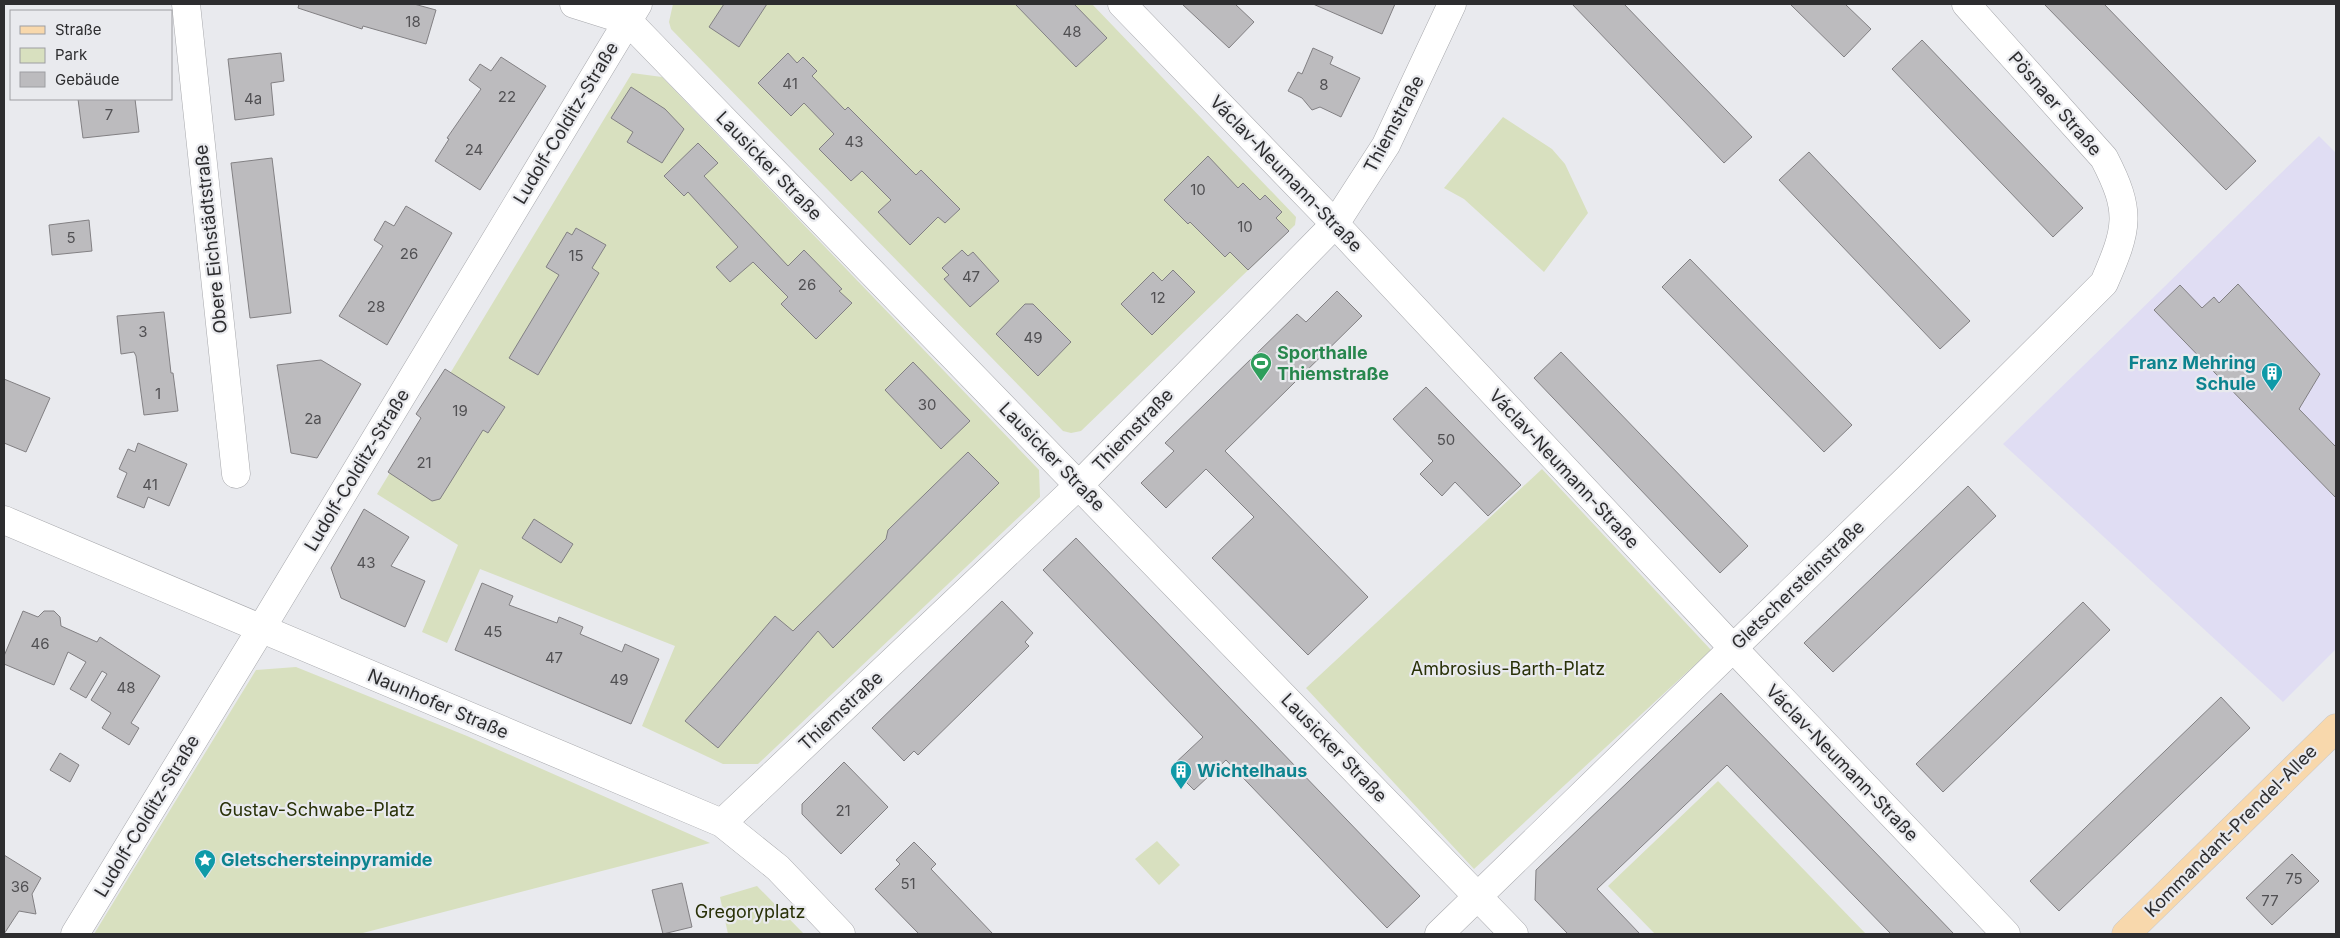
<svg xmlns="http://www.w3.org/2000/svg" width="2340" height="938" font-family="Inter,sans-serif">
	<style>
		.education { fill: #e0ddf3 }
		.green { fill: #d8e0bf }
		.building { fill: #bcbbbe; stroke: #828083 }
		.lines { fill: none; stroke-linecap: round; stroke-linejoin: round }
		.minor-casing { stroke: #a7a8ac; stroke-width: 29 }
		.major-casing { stroke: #c8c8c9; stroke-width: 29 }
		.minor { stroke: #fff; stroke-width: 28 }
		.major { stroke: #f8d8ac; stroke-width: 28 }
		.labels { text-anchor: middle; stroke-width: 4.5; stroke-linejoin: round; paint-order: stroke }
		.number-label { font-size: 15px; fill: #515053 }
		.street-label { font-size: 18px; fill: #2d2d2f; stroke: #e9eaee }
		.leisure-label { font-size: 18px; font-weight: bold; fill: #27864d; stroke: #e9eaee; text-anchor: start }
		.culture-label { font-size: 18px; font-weight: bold; fill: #0d838f; stroke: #e9eaee; text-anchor: start }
		.park-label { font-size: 18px; fill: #293107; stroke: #e9eaee }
	</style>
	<rect width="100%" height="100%" fill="#e9eaee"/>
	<!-- education -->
	<path class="education" d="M 2319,136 L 2336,153 L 2336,649 L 2283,702 L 2003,444 Z"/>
	<!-- green -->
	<path class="green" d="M 673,4 L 1092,4 L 1296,217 L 1295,225 L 1081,431 L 1071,433 L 1063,431 L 671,29 L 669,22 Z
		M 632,73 L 662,77 L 1039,470 L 1040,497 L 758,764 L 723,764 L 642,726 L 675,646 L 480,569 L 447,643 L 422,632 L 458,545 L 377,494 Z
		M 1503,117 L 1552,149 L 1565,164 L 1588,213 L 1544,272 L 1464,199 L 1444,188 Z
		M 1542,469 L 1711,650 L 1474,869 L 1306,688 Z
		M 296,667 L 467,736 L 710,843 L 359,934 L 94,934 L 256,670 Z
		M 1718,781 L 1866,934 L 1655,934 L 1608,886 Z
		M 1157,841 L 1180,865 L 1159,885 L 1135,859 Z
		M 757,886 L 804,934 L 728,934 L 720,897 Z"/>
	<!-- building -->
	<path class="building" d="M 299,4 L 414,4 L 436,10 L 426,44 L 363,26 L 362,29 L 298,8 Z
		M 724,4 L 767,4 L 739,47 L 709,27 Z
		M 1015,4 L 1074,4 L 1107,38 L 1076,67 Z
		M 1182,4 L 1235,4 L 1254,22 L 1229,48 Z
		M 1313,4 L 1395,4 L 1382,34 Z
		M 1572,4 L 1624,4 L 1752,137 L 1724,163 Z
		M 1790,4 L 1845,4 L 1871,29 L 1844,57 Z
		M 2044,4 L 2104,4 L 2256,161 L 2226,190 Z
		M 1922,40 L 2083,208 L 2053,237 L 1892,69 Z
		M 1313,48 L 1333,57 L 1330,64 L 1360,78 L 1341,117 L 1320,107 L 1312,110 L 1302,98 L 1288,91 L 1298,72 L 1302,74 Z
		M 281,53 L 284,81 L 271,83 L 274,115 L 235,120 L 228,59 Z
		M 788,53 L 797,63 L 803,57 L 817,71 L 812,76 L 845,110 L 848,107 L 916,175 L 921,170 L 960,209 L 945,223 L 938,217 L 910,245 L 878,212 L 891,200 L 862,171 L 851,181 L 819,149 L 834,134 L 804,103 L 791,116 L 758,83 Z
		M 501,57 L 546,86 L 480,190 L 435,161 L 449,139 L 447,138 L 481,89 L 469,80 L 480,64 L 491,71 Z
		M 631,87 L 665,109 L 684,129 L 662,163 L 627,142 L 633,132 L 611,118 Z
		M 78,99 L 135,99 L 139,132 L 83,138 Z
		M 698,143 L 718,163 L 704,176 L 788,266 L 804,250 L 842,289 L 839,291 L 852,303 L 816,339 L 781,304 L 788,297 L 753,262 L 730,282 L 716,267 L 738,247 L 688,192 L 684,196 L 664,176 Z
		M 1809,152 L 1970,321 L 1940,349 L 1779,180 Z
		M 1208,156 L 1238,188 L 1243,183 L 1260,200 L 1265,195 L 1282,212 L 1276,218 L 1289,231 L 1248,270 L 1230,252 L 1225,257 L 1190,222 L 1188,224 L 1164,200 Z
		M 272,158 L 291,313 L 250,318 L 231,163 Z
		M 406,206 L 452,233 L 387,345 L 339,316 L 383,246 L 374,240 L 385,221 L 394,226 Z
		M 89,220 L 92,251 L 52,255 L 49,225 Z
		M 576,228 L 606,245 L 592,268 L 599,273 L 538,375 L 509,358 L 559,275 L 546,267 L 567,232 L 572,235 Z
		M 962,250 L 968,256 L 973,252 L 999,281 L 970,307 L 944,279 L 949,275 L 942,268 Z
		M 1690,259 L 1852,425 L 1824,452 L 1662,287 Z
		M 1173,270 L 1195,292 L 1152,335 L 1121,304 L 1153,272 L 1162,281 Z
		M 2238,284 L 2320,374 L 2299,409 L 2336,447 L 2336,498 L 2154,310 L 2180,285 L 2202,308 L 2214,297 L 2219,303 Z
		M 1337,291 L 1362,316 L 1225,451 L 1368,597 L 1308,655 L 1212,558 L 1254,517 L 1206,469 L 1166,508 L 1141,483 L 1174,451 L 1165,443 L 1297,314 L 1306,322 Z
		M 1025,304 L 1033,304 L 1071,342 L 1038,376 L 996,334 Z
		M 164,312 L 171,373 L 173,373 L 178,411 L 144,415 L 136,356 L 134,352 L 121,354 L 117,316 Z
		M 1561,352 L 1748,546 L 1720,573 L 1534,378 Z
		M 321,360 L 361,384 L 317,458 L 291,453 L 277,365 Z
		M 913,362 L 970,421 L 941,449 L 885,390 Z
		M 445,369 L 505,407 L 488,433 L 483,430 L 440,499 L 432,501 L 388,472 L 421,418 L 416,414 Z
		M 4,379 L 50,398 L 26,452 L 4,443 Z
		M 1426,387 L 1521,485 L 1488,516 L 1455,482 L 1442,496 L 1420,474 L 1433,461 L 1393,419 Z
		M 138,443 L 187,464 L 169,506 L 148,497 L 144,508 L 117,497 L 127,473 L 119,469 L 128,449 L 135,452 Z
		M 968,452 L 999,483 L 833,648 L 818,631 L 718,748 L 685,721 L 775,616 L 793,631 L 886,539 L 888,530 Z
		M 1968,486 L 1996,516 L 1833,672 L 1804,643 Z
		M 364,509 L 409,537 L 391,566 L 425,581 L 405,627 L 341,598 L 331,568 Z
		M 534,519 L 573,544 L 561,563 L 522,538 Z
		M 1076,538 L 1420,896 L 1387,928 L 1226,760 L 1194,790 L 1171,767 L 1203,737 L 1043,570 Z
		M 482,583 L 513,596 L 509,605 L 557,623 L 559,617 L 583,627 L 580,634 L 622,652 L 625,644 L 659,659 L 631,724 L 455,650 Z
		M 1002,601 L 1033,633 L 1025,642 L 1029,646 L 918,755 L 914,751 L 904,761 L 872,728 Z
		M 2083,602 L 2110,630 L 1943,792 L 1916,764 Z
		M 23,611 L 38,617 L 44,611 L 54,611 L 60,617 L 61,626 L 97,642 L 100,637 L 160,676 L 131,723 L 139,728 L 129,745 L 102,728 L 111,713 L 91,700 L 107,674 L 102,671 L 86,698 L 70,689 L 86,662 L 68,652 L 54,685 L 4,664 L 4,656 Z
		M 1721,693 L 1787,761 L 1954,934 L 1891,934 L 1727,765 L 1597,889 L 1640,934 L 1568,934 L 1535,900 L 1536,870 Z
		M 2221,697 L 2250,728 L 2059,911 L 2030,881 Z
		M 60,753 L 79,765 L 70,782 L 50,770 Z
		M 844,762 L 888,807 L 841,854 L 802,814 L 802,804 Z
		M 914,842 L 936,864 L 931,869 L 993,934 L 919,934 L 875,889 L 900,864 L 896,860 Z
		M 2292,854 L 2319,881 L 2272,925 L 2246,898 Z
		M 4,855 L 41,878 L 32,894 L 36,914 L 19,911 L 4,934 Z
		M 682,883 L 692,927 L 663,934 L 652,890 Z"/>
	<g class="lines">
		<!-- minor casing -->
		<g class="minor-casing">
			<path id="minor" d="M 186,4 L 236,474
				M 574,4 L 628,21 L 1514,934
				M 1122,4 L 1335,224 L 1733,648 L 2006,934
				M 4,520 L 722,823 L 778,868 L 841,934
				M 722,823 L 1079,485 L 1335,224 L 1386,145 L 1452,4
				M 75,934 L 261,629 L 638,4
				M 1439,934 L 1909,477 L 2104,283 C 2128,228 2132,212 2104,158 L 1966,4"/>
		</g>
		<!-- major casing -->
		<g class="major-casing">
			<path id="major" d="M 2126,934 L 2336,728"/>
		</g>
		<!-- minor -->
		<use href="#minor" class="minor"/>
		<!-- major -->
		<use href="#major" class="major"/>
	</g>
	<!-- icons -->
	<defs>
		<g id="stadium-pin" transform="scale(1.125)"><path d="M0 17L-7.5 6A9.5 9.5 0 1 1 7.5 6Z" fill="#2e9e5b" stroke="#e9eaee"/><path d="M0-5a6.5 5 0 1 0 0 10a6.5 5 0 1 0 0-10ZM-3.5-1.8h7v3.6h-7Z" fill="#fff"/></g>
		<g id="building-pin" transform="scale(1.125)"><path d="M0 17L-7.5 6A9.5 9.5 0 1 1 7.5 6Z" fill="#0f9aa8" stroke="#e9eaee"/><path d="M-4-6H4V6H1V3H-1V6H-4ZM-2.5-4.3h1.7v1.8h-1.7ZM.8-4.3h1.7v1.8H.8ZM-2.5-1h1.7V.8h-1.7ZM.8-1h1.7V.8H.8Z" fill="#fff"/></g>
		<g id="sight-pin" transform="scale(1.125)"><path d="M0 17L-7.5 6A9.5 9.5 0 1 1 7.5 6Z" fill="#0f9aa8" stroke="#e9eaee"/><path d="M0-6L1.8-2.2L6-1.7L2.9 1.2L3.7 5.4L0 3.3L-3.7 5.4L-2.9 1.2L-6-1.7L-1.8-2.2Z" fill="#fff"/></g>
	</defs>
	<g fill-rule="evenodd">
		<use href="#stadium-pin" x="1261" y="363"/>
		<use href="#building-pin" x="2272" y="373"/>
		<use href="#building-pin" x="1181" y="771"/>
		<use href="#sight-pin" x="205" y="860"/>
	</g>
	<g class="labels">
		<!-- number labels -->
		<g class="number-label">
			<text x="413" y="27">18</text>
			<text x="1072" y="37">48</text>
			<text x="790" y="89">41</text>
			<text x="1324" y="90">8</text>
			<text x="507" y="102">22</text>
			<text x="253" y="104">4a</text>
			<text x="109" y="120">7</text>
			<text x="854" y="147">43</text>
			<text x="474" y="155">24</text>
			<text x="1198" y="195">10</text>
			<text x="1245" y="232">10</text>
			<text x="71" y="243">5</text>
			<text x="409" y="259">26</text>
			<text x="576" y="261">15</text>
			<text x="971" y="282">47</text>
			<text x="807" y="290">26</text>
			<text x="1158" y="303">12</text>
			<text x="376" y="312">28</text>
			<text x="143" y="337">3</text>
			<text x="1033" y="343">49</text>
			<text x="158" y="399">1</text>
			<text x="927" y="410">30</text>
			<text x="460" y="416">19</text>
			<text x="313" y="424">2a</text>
			<text x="1446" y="445">50</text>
			<text x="424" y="468">21</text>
			<text x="150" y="490">41</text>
			<text x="366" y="568">43</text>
			<text x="493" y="637">45</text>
			<text x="40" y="649">46</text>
			<text x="554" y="663">47</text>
			<text x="619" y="685">49</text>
			<text x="126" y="693">48</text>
			<text x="843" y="816">21</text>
			<text x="2294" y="884">75</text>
			<text x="908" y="889">51</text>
			<text x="20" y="892">36</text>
			<text x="2270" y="906">77</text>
		</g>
		<!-- street labels -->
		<g class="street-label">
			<text transform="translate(2055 104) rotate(49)" y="6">Pösnaer Straße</text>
			<text transform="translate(566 123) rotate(-59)" y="6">Ludolf-Colditz-Straße</text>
			<text transform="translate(1394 124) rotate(-62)" y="6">Thiemstraße</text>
			<text transform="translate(769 166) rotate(46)" y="6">Lausicker Straße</text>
			<text transform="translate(1286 174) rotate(46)" y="6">Václav-Neumann-Straße</text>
			<text transform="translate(211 239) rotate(-96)" y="6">Obere Eichstädtstraße</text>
			<text transform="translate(1133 430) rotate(-46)" y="6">Thiemstraße</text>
			<text transform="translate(1052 457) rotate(46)" y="6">Lausicker Straße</text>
			<text transform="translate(1564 469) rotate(47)" y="6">Václav-Neumann-Straße</text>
			<text transform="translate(357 470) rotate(-59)" y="6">Ludolf-Colditz-Straße</text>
			<text transform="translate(1798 585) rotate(-44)" y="6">Gletschersteinstraße</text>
			<text transform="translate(438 704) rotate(23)" y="6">Naunhofer Straße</text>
			<text transform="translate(841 711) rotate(-43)" y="6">Thiemstraße</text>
			<text transform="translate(1334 748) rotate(46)" y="6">Lausicker Straße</text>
			<text transform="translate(1842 763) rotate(46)" y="6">Václav-Neumann-Straße</text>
			<text transform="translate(147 816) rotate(-59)" y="6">Ludolf-Colditz-Straße</text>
			<text transform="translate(2231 831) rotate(-45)" y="6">Kommandant-Prendel-Allee</text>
		</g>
		<!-- leisure labels -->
		<g class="leisure-label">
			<text x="1277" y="359">Sporthalle<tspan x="1277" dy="21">Thiemstraße</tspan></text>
		</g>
		<!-- culture labels -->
		<g class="culture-label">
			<text x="2256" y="369" text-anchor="end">Franz Mehring<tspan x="2256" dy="21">Schule</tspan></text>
			<text x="1197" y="777">Wichtelhaus</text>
			<text x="221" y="866">Gletschersteinpyramide</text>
		</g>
		<!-- park labels -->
		<g class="park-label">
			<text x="1508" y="675">Ambrosius-Barth-Platz</text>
			<text x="317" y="816">Gustav-Schwabe-Platz</text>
			<text x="750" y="918">Gregoryplatz</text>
		</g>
	</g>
	<!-- border -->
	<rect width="2340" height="938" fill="none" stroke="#2d2d2f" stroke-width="10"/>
	<!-- legend -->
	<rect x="10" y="10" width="162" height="90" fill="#e9eaee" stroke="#9e9ea2"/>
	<rect x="20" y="26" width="25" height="8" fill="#f8d8ac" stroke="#9e9ea2"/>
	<text x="55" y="35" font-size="15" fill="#2d2d2f">Straße</text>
	<rect x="20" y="48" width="25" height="15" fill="#d8e0bf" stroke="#9e9ea2"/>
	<text x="55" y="60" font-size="15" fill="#2d2d2f">Park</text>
	<rect x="20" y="72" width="25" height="15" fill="#bcbbbe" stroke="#9e9ea2"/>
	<text x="55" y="85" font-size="15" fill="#2d2d2f">Gebäude</text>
</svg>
